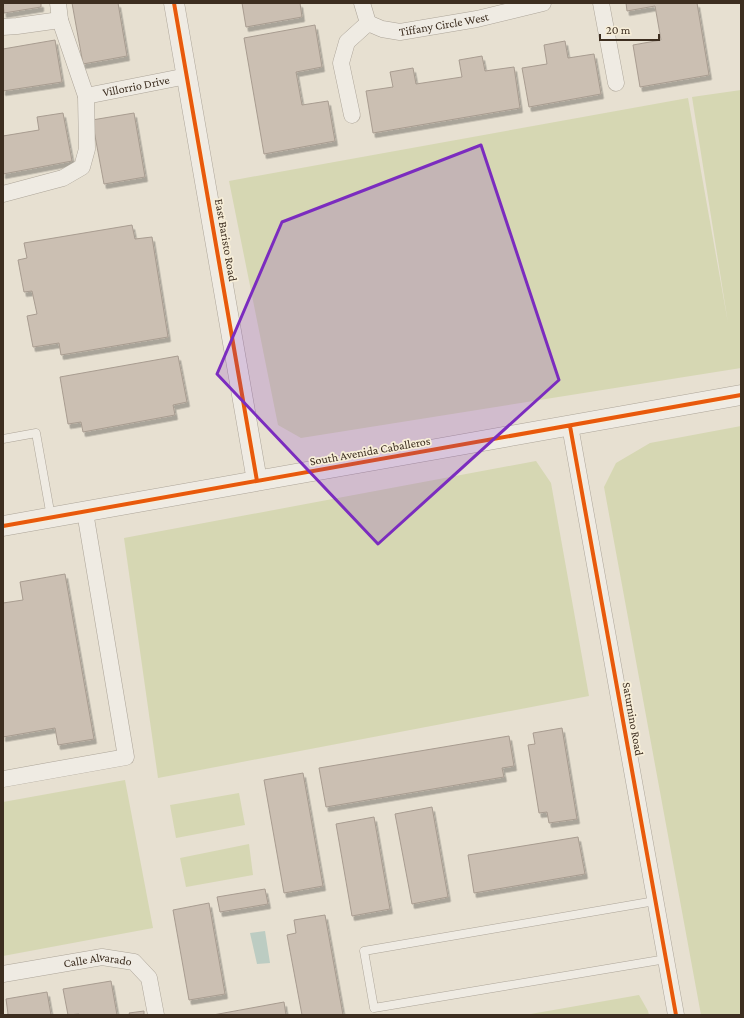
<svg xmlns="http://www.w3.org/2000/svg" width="744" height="1018" font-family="'Crimson Pro',serif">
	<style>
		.green { fill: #d6d7b3 }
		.water { fill: #bcccc2 }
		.building { fill: #cbbfb2; stroke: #a89c90; filter: url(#shadow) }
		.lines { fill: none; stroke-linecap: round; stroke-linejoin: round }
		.service-casing { stroke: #ada599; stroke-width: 9 }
		.minor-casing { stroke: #ada599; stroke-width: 17 }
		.tertiary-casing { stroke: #ada599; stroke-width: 21 }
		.service { stroke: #efebe3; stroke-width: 8 }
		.minor { stroke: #efebe3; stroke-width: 16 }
		.tertiary { stroke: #efebe3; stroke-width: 20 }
		.cycleway-casing { stroke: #f7eed8; stroke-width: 6 }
		.cycleway { stroke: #e8590c; stroke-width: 4 }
		.marked { fill: #7b2cbf; fill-opacity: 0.2; stroke: #7b2cbf; stroke-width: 3; stroke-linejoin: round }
		.labels { text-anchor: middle; stroke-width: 3.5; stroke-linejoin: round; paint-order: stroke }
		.street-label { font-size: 12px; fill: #3d2e20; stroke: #f7eed8 }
	</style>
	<defs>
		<filter id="shadow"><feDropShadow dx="2.5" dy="4.5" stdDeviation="0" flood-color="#0004"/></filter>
	</defs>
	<rect width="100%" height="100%" fill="#e7e0d1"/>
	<!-- green -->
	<path class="green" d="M 741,90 L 741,368 L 301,438 L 278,425 L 229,181 L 688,98 L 728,323 L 692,97 Z
		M 741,426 L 741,1015 L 701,1015 L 604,487 L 616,463 L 650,443 Z
		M 536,461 L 551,483 L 589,696 L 158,778 L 124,538 Z
		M 125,780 L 153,928 L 3,956 L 3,802 Z
		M 239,793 L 245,825 L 176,838 L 170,805 Z
		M 249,844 L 253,875 L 186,887 L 180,858 Z
		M 639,995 L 648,1011 L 649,1015 L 525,1015 Z"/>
	<!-- water -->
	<path class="water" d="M 265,931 L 270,963 L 257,964 L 250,933 Z"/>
	<!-- building -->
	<path class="building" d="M 3,3 L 41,3 L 41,7 L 4,13 Z
		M 72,3 L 118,3 L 127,56 L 83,64 Z
		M 242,3 L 300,3 L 302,17 L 246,27 Z
		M 626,3 L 697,3 L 709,75 L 640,87 L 633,45 L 661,40 L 655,6 L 627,11 Z
		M 315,25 L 322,67 L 296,72 L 302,105 L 328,101 L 335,141 L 264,154 L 244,38 Z
		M 55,40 L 62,82 L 3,91 L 3,49 Z
		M 565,41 L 568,58 L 594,54 L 601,94 L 529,107 L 522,68 L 547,64 L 544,45 Z
		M 482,56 L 485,71 L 514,67 L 520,108 L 373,133 L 366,91 L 393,87 L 390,72 L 413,68 L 416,84 L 462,77 L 459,60 Z
		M 63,113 L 72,161 L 3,174 L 3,136 L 39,130 L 37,117 Z
		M 134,113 L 145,177 L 104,184 L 92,120 Z
		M 132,225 L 135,239 L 152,237 L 168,337 L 61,355 L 59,343 L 33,347 L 27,316 L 37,314 L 32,291 L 24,292 L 18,260 L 27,258 L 24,243 Z
		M 178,356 L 187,402 L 173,405 L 175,415 L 83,432 L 81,422 L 68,424 L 60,377 Z
		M 65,574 L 94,739 L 58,745 L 55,728 L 3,737 L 3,603 L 23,600 L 20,582 Z
		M 562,728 L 577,819 L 549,823 L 547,812 L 539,813 L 528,745 L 535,744 L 533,733 Z
		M 509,736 L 514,766 L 502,768 L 504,777 L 326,807 L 319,768 Z
		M 303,773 L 323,886 L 284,893 L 264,780 Z
		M 432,807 L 448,897 L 412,904 L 395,814 Z
		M 374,817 L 390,909 L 352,916 L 336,824 Z
		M 578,837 L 585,874 L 474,893 L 468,855 Z
		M 265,889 L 268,904 L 220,912 L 217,897 Z
		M 209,903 L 225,994 L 189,1000 L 173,910 Z
		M 325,915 L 343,1015 L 302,1015 L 287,935 L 296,933 L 294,920 Z
		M 111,981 L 117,1015 L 79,1015 L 79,1014 L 68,1015 L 63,989 Z
		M 47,992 L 51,1015 L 5,1015 L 8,1014 L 6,999 Z
		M 284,1002 L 286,1015 L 213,1015 Z
		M 144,1011 L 144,1015 L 130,1015 L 129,1013 Z"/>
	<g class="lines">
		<!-- service casing -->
		<g class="service-casing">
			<path id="service" d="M 3,439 L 36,433 L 51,517
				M 655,901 L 364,951 L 374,1008 L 666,959"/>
		</g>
		<!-- minor casing -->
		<g class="minor-casing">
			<g id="minor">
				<path d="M 362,3 L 368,23"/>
				<path d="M 601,3 L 616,83"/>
				<path id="s1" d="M 368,23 L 382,29 L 400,32 L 477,19 L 543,3"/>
				<path d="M 3,27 L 17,26 L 60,20"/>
				<path id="s2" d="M 86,96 L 187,76"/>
				<path d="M 352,115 L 341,63 L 347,42 L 368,23"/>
				<path d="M 3,194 L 63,178 L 82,167 L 87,149 L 86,96 L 60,20 L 58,3"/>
				<path d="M 570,426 L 676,1015"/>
				<path d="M 3,779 L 126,757 L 85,512"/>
				<path id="s3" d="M 3,974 L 102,957 L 134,962 L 149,978 L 156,1015"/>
			</g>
		</g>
		<!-- tertiary casing -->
		<g class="tertiary-casing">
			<path id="tertiary" d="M 174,3 L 257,481
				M 3,526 L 741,395"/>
		</g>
		<!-- service -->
		<use href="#service" class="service"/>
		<!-- minor -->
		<use href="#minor" class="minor"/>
		<!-- tertiary -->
		<use href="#tertiary" class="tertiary"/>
		<!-- cycleway casing -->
		<g class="cycleway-casing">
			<path id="cycleway" d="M 174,3 L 257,481
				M 570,426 L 676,1015
				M 3,526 L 741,395"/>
		</g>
		<!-- cycleway -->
		<use href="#cycleway" class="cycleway"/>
	</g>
	<!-- marked area -->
	<path class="marked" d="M 481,145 L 559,380 L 378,544 L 217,374 L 282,222 Z"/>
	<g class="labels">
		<!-- street labels -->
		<g class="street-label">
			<text dy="4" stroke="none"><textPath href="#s1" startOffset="78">Tiffany Circle West</textPath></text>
			<text dy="4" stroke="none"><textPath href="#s2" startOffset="51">Villorrio Drive</textPath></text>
			<text transform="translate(226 240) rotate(80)" y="4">East Baristo Road</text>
			<text transform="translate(370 451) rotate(-10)" y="4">South Avenida Caballeros</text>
			<text transform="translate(633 719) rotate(80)" y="4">Saturnino Road</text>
			<text dy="4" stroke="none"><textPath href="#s3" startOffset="96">Calle Alvarado</textPath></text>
		</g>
	</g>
	<!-- border -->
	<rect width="744" height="1018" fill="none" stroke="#3d2e20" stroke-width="8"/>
	<!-- scale -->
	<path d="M600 34v6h59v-6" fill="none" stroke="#3d2e20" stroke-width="2"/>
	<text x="606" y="34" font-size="12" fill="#3d2e20" stroke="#f7eed8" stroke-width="3" paint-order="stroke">20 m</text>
</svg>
